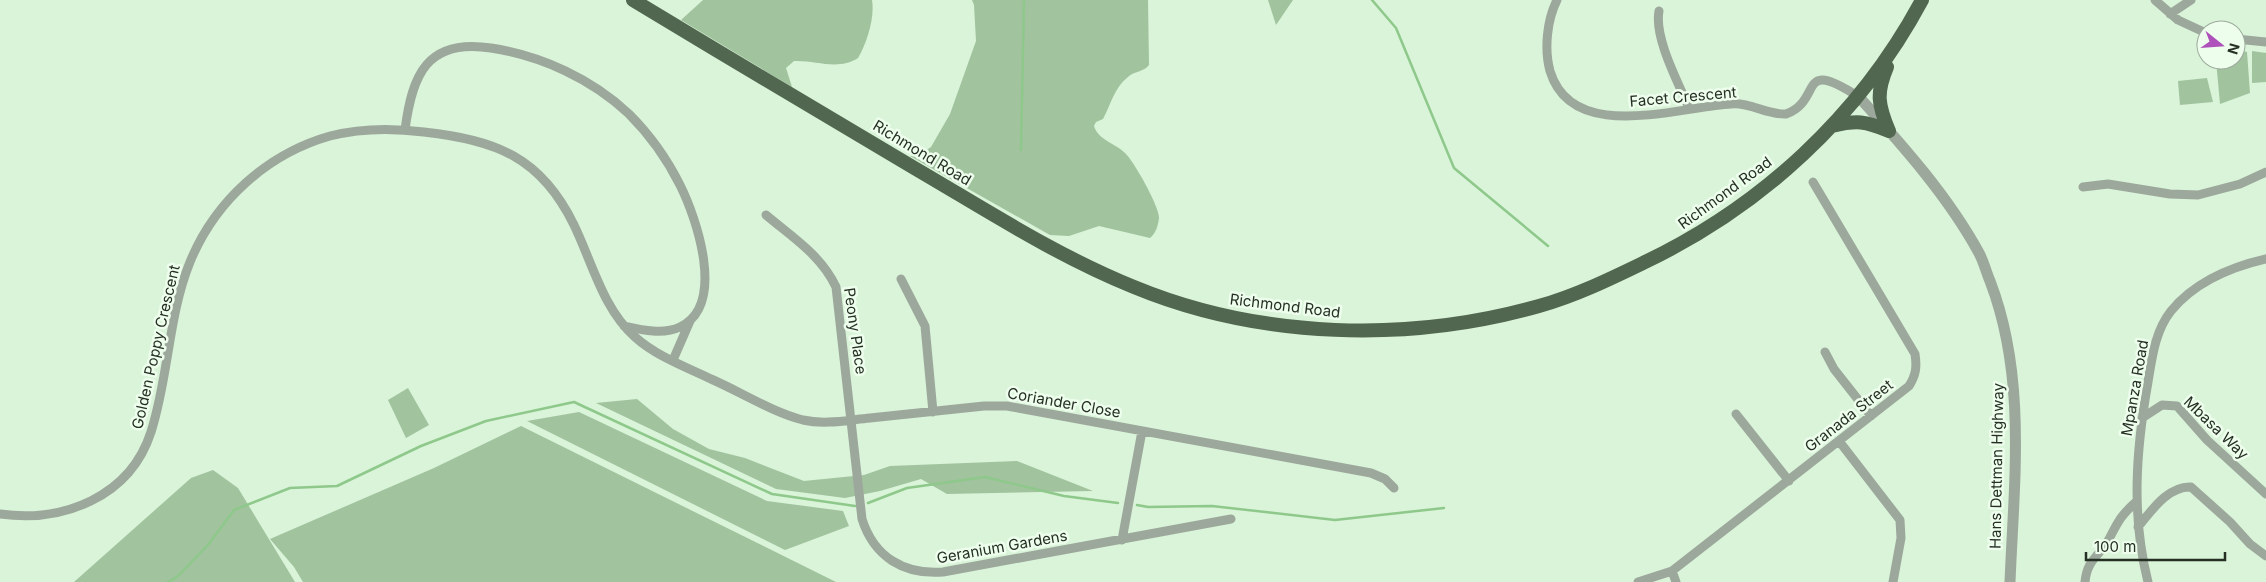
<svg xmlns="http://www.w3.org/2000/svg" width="2266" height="582" font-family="Inter,sans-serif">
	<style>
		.green { fill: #a1c39e }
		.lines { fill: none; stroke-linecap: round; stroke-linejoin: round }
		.stream { stroke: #8ec88b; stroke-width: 2.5 }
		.minor { stroke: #9da89c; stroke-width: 9 }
		.tertiary { stroke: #9da89c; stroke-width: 11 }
		.trunk { stroke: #526750; stroke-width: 14 }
		.labels { text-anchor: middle; stroke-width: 5; stroke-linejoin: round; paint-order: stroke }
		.street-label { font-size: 15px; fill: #252f24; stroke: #eefeed }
	</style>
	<rect width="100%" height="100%" fill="#d9f4d8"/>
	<!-- green -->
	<path class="green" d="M 703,0 L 872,0 C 875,17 867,43 858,58 C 838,71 816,60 794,61 L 786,68 L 792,87 L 681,20 Z
		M 972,0 L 1148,0 L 1149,65 C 1144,72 1134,71 1128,77 C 1114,88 1111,104 1103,119 L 1096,122 L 1094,126 C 1098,140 1115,143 1125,153 C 1134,161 1160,208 1159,218 C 1158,226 1156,233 1150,238 L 1099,226 L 1069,236 L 1050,235 L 910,156 L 922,153 L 931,147 L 950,114 L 976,41 L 974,5 Z
		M 1268,0 L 1293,0 L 1276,25 Z
		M 2236,49 L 2247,52 L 2250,93 L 2220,104 L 2216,60 L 2236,60 Z
		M 2252,51 L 2266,53 L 2266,82 L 2252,83 Z
		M 2207,78 L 2213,102 L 2180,105 L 2178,81 Z
		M 408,388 L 429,425 L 406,438 L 388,400 Z
		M 637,399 L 673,429 L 709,449 L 745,458 L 804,481 L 864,475 L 890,466 L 1017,461 L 1093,491 L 947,494 L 921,479 L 880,491 L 845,498 L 776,489 L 596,403 Z
		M 579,412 L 767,501 L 843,511 L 849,526 L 785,550 L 527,421 Z
		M 521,426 L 836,582 L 303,582 L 294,567 L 270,539 L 434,468 Z
		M 213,470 L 238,488 L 295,582 L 74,582 L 191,478 Z"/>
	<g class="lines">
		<!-- stream -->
		<path class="stream" d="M 1372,0 L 1396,28 L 1454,168 L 1548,246
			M 1021,150 L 1024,0
			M 868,503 L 907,488 L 985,477 L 1064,496 L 1118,503
			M 1137,505 L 1148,507 L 1212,506 L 1335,520 L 1444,508
			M 168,582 L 178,576 L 208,545 L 234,510 L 290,488 L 337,486 L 421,446 L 486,421 L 574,402 L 772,494 L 855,506"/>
		<!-- minor -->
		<path class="minor" d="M 1557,0 C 1547,20 1544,49 1550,71 C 1572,144 1677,107 1731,104 C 1750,102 1767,115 1786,114 C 1824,100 1796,56 1859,97
			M 2155,0 L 2178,20 L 2206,33
			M 1659,11 C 1654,38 1678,82 1689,108
			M 2170,14 L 2191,0
			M 2236,39 L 2266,42
			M 405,130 C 412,75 427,38 491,48 C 542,56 592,79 629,114 C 649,134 667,159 680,185 C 696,217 727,305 680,327 C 663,335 642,330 624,326
			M 2083,187 L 2108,184 L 2170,194 L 2198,195 L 2240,184 L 2266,172
			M 766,215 C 792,237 821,255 836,287 L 862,519 C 874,557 904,575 943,572 L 1231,519
			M 901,279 L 925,326 L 933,412
			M 1825,352 L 1834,369 L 1871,416
			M 673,360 L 690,321
			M 1736,414 L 1789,481
			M 2142,418 L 2162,405 L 2177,406 L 2207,440 L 2266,494
			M 1839,441 L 1900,520 L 1901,538 L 1893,582
			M 0,514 C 63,523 130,497 151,432 C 169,376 168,316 190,262 C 215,201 267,154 330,136 C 361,128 393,128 424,132 C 496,140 541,157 574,225 C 592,262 603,309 635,337 C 656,356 686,367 711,379 C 741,392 772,412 803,420 C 825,425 848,420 870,418 C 908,414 946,410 984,406 L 1007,406 L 1371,473 L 1385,479 L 1394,488
			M 2138,527 C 2152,510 2168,486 2191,487 L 2230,522 L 2250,544 L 2266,556
			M 1122,540 L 1142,431
			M 1672,571 L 1676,582
			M 1638,582 L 1672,571 L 1909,386 C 1916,375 1917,367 1915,354 L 1813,182
			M 2085,582 C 2087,559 2100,556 2109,539 C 2118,522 2121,515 2136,502
			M 2148,582 C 2131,515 2136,450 2148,382 C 2152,358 2155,331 2171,311 C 2194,283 2231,267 2266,259"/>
		<!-- tertiary -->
		<path class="tertiary" d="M 1859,97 C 1902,145 1948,196 1979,253 C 1984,262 1986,272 1990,281 C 2027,377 2014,481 2010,582"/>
		<!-- trunk -->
		<path class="trunk" d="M 633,0 C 727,57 822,113 916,169 C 988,211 1057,256 1134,287 C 1260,339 1409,343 1539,306 C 1575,296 1610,279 1643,263 C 1761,207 1860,116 1922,0
			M 1887,67 C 1876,93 1878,105 1889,131
			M 1832,126 C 1857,120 1865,121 1889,131"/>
	</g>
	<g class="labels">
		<!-- street labels -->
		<g class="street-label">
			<text transform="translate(1683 97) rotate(-5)" y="5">Facet Crescent</text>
			<text transform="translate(922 153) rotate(31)" y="5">Richmond Road</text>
			<text transform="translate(1725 193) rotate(-36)" y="5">Richmond Road</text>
			<text transform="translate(1285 306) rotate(7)" y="5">Richmond Road</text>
			<text transform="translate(855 331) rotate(82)" y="5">Peony Place</text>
			<text transform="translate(156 347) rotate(-77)" y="5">Golden Poppy Crescent</text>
			<text transform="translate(2135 388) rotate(-80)" y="5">Mpanza Road</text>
			<text transform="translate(1064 403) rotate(10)" y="5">Coriander Close</text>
			<text transform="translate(1849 416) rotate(-38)" y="5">Granada Street</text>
			<text transform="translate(2216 428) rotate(44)" y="5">Mbasa Way</text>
			<text transform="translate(1997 466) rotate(-89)" y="5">Hans Dettman Highway</text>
			<text transform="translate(1002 547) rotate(-10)" y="5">Geranium Gardens</text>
		</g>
	</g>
	<!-- north arrow -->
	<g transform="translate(2221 45) rotate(107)"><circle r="24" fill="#eefeed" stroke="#9eab9d"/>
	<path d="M0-4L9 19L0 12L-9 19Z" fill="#af51ba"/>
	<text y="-8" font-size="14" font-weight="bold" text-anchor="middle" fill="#252f24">N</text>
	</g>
	<!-- scale -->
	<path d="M2086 552v8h139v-8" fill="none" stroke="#252f24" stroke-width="2.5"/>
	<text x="2094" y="552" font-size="15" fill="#252f24" stroke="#eefeed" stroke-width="4" paint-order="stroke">100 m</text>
</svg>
